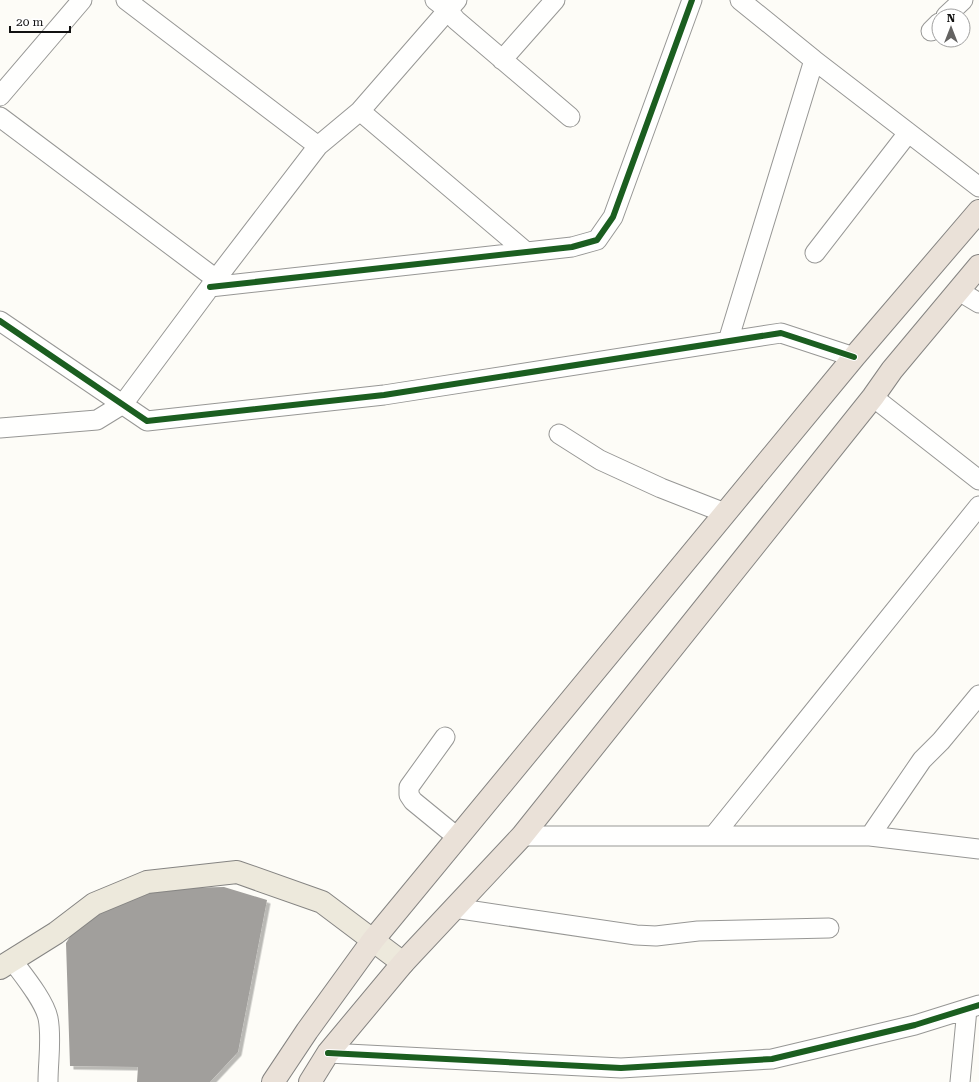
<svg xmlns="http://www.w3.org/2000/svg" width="979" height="1082" font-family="'Roboto Serif',serif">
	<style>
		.building { fill: #a19f9c; filter: url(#shadow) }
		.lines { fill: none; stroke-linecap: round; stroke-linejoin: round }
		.minor-casing { stroke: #979795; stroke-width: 21 }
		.major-casing { stroke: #858482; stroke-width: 24 }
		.highway-casing { stroke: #858482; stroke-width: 24 }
		.minor { stroke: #fffffe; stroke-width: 19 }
		.major { stroke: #ede9dc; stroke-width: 22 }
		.highway { stroke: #eae1d8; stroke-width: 22 }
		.cycleway-casing { stroke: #fff; stroke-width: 8 }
		.cycleway { stroke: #1b5e20; stroke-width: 6 }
	</style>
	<defs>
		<filter id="shadow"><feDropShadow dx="3.5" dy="3.5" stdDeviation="0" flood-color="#0004"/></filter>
	</defs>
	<rect width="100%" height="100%" fill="#fdfcf7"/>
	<!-- building -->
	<path class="building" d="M 224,887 L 267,900 L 238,1052 L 210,1082 L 137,1082 L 138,1067 L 70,1066 L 66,943 L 87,910 L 136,889 Z"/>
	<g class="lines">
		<!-- minor casing -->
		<g class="minor-casing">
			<path id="minor" d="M 126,0 L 318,146
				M 457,0 L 448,10 L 456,20 L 570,117
				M 740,0 L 814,60 L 979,187
				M 946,16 L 963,0
				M 931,31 L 939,23
				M 502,60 L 555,0
				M 0,96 L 82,0
				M 360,111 L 525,251
				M 0,117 L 216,279 L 318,146 L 360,111 L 448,10 L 435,0
				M 815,253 L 908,133
				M 210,287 L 572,247 L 597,240 L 613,217 L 692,0
				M 959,291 L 979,303
				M 0,321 L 147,421 L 384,395 L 781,333 L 854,357
				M 728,341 L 814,60
				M 873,397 L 979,480
				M 0,428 L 97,420 L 123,404 L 216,279
				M 559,434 L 600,460 L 661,488 L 725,513
				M 445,737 L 409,787 L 409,795 L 413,801 L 457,837
				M 715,834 L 979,506
				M 522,836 L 870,836 L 979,849
				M 870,836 L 922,760 L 941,741 L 979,695
				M 454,908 L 636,935 L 656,936 L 698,931 L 829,928
				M 12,960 C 23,975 44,1000 48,1018 C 52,1038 48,1061 48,1082
				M 328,1053 L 621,1068 L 772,1059 L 915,1025 L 979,1005
				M 960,1082 L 967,1009"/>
		</g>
		<!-- major casing -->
		<g class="major-casing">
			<path id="major" d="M 0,968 L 56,933 L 94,904 L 147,882 L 237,872 L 322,902 L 403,963"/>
		</g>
		<!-- highway casing -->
		<g class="highway-casing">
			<path id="highway" d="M 273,1082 L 307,1031 L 373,940 L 854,357 L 979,211
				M 310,1082 L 328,1053 L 403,963 L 522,836 L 873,397 L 892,370 L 979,266"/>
		</g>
		<!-- minor -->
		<use href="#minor" class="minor"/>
		<!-- major -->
		<use href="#major" class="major"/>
		<!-- highway -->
		<use href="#highway" class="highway"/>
		<!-- cycleway casing -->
		<g class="cycleway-casing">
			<path id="cycleway" d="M 210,287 L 572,247 L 597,240 L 613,217 L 692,0
				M 0,321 L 147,421 L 384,395 L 781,333 L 854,357
				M 328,1053 L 621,1068 L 772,1059 L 915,1025 L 979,1005"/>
		</g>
		<!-- cycleway -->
		<use href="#cycleway" class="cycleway"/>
	</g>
	<!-- north arrow -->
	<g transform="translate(951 28)"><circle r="19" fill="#ffffff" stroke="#a0a0a0"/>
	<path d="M0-3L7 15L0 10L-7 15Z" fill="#646362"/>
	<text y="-6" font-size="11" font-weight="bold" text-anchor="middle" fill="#111111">N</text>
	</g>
	<!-- scale -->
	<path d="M10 26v6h60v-6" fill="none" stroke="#111111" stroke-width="2"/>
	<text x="16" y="26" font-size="12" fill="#111111" stroke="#ffffff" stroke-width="3" paint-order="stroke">20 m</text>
</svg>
